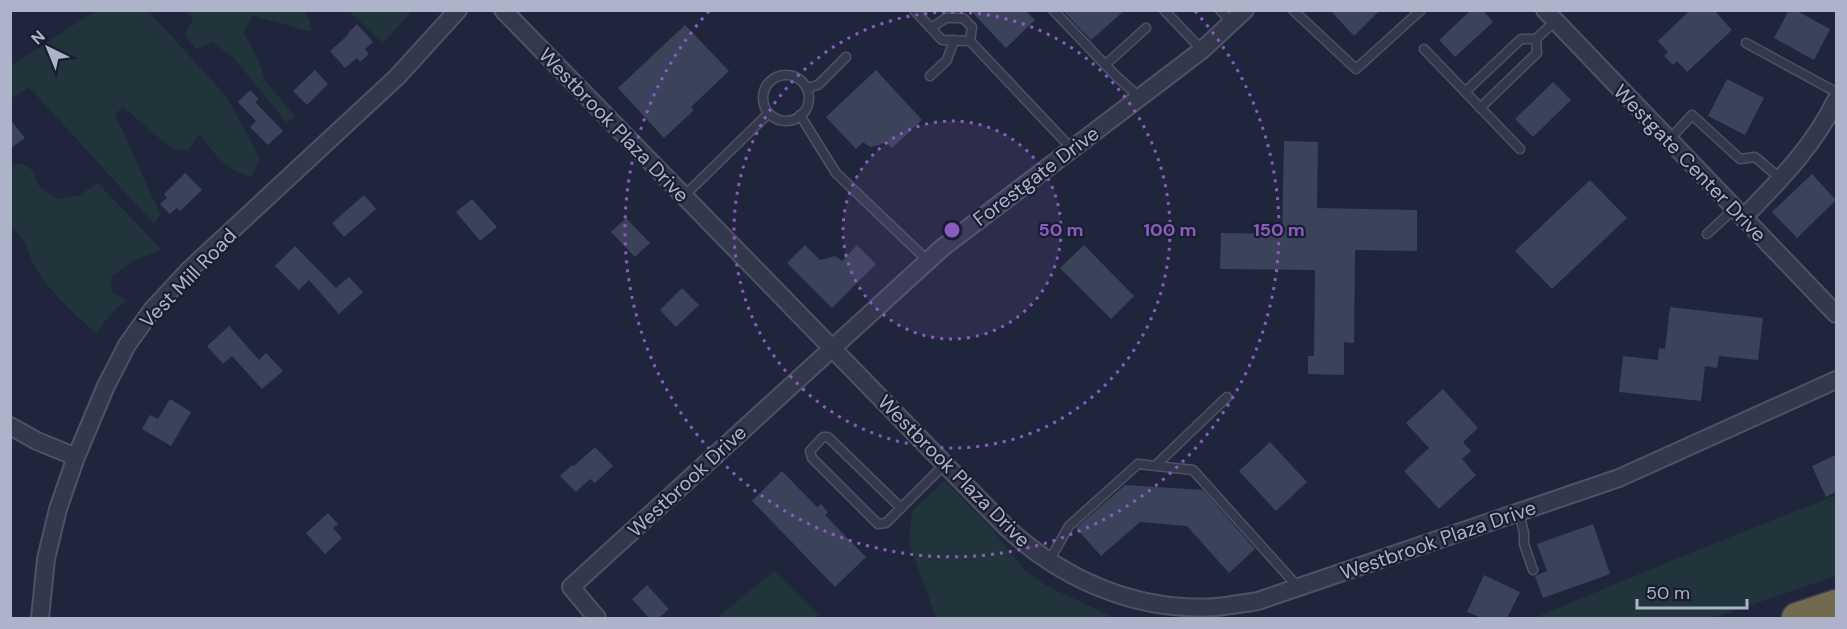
<svg xmlns="http://www.w3.org/2000/svg" width="1847" height="629" font-family="'DM Sans',sans-serif">
	<style>
		.green { fill: #21343c }
		.building { fill: #3b435b }
		.lines { fill: none; stroke-linecap: round; stroke-linejoin: round }
		.service-casing { stroke: #4d5366; stroke-width: 11 }
		.minor-casing { stroke: #4d5366; stroke-width: 20 }
		.motorway-casing { stroke: #3a4053; stroke-width: 33 }
		.service { stroke: #33394b; stroke-width: 8 }
		.minor { stroke: #33394b; stroke-width: 16 }
		.motorway { stroke: #726a4f; stroke-width: 30 }
		.ring { fill: none; stroke: #8c5bc2; stroke-width: 3; stroke-dasharray: 3 6 }
		.labels { text-anchor: middle; stroke-width: 4.5; stroke-linejoin: round; paint-order: stroke }
		.street-label { font-size: 20px; fill: #adb3c8; stroke: #181e30 }
		.centre { fill: #8c5bc2; stroke: #181e30; stroke-width: 3 }
		.ring-label { font-size: 18px; text-anchor: middle; font-weight: bold; fill: #8c5bc2; stroke: #181e30; stroke-width: 4.5; stroke-linejoin: round; paint-order: stroke }
	</style>
	<rect width="100%" height="100%" fill="#1f263b"/>
	<!-- green -->
	<path class="green" d="M 95,11 L 152,11 L 150,13 L 226,96 L 260,158 L 252,177 C 225,170 216,155 199,134 L 188,151 L 172,149 L 123,107 L 115,114 L 160,214 L 154,224 L 29,87 L 11,99 L 11,66 Z
		M 186,11 L 306,11 L 312,32 L 253,16 L 243,32 L 257,57 L 265,80 L 295,117 L 287,123 L 233,57 L 212,42 L 196,49 L 185,35 L 193,19 Z
		M 349,11 L 412,11 L 383,43 Z
		M 21,163 L 32,170 L 39,186 L 57,199 L 79,195 L 98,183 L 162,250 L 132,261 L 111,277 L 112,292 L 126,300 L 109,316 L 97,333 C 78,319 46,287 35,267 C 26,250 29,240 11,228 L 11,168 Z
		M 945,481 L 993,530 L 1024,570 L 1045,585 L 1106,614 L 1112,618 L 936,618 L 909,542 L 912,511 Z
		M 1836,495 L 1836,576 L 1713,618 L 1534,618 L 1683,556 Z
		M 774,571 L 821,618 L 717,618 Z"/>
	<!-- building -->
	<path class="building" d="M 970,10 L 1025,10 L 1035,20 L 1006,48 Z
		M 1062,10 L 1125,10 L 1091,40 Z
		M 1330,10 L 1380,10 L 1354,36 Z
		M 1471,10 L 1483,10 L 1493,22 L 1455,57 L 1439,40 Z
		M 1690,10 L 1714,10 L 1732,30 L 1687,72 L 1677,61 L 1673,65 L 1664,56 L 1668,52 L 1658,41 Z
		M 1789,10 L 1795,10 L 1830,29 L 1814,60 L 1774,38 Z
		M 357,24 L 373,42 L 365,49 L 369,54 L 360,62 L 357,58 L 345,68 L 330,51 L 349,34 L 348,33 Z
		M 685,25 L 729,71 L 691,107 L 694,110 L 664,138 L 618,88 Z
		M 315,70 L 328,84 L 307,105 L 293,91 Z
		M 876,70 L 922,120 L 892,148 L 886,142 L 880,145 L 870,147 L 863,142 L 856,149 L 826,117 Z
		M 1727,79 L 1764,98 L 1745,135 L 1708,116 Z
		M 1553,82 L 1571,100 L 1533,137 L 1515,119 Z
		M 250,90 L 259,99 L 255,102 L 283,131 L 268,145 L 250,127 L 256,121 L 238,102 Z
		M 10,119 L 25,138 L 10,149 Z
		M 1284,141 L 1318,142 L 1317,208 L 1417,210 L 1417,251 L 1355,250 L 1354,343 L 1344,342 L 1344,375 L 1308,374 L 1308,356 L 1314,356 L 1315,270 L 1220,269 L 1221,233 L 1282,234 Z
		M 185,173 L 202,190 L 180,211 L 177,208 L 170,214 L 160,204 L 167,198 L 164,194 Z
		M 1812,174 L 1836,200 L 1797,238 L 1772,212 Z
		M 1590,180 L 1627,218 L 1552,289 L 1515,251 Z
		M 364,195 L 376,209 L 344,237 L 332,223 Z
		M 472,199 L 497,227 L 480,241 L 456,212 Z
		M 626,218 L 650,243 L 635,257 L 611,232 Z
		M 805,245 L 820,260 L 835,256 L 842,261 L 857,245 L 876,264 L 832,308 L 787,263 Z
		M 1084,245 L 1134,296 L 1111,319 L 1060,268 Z
		M 295,246 L 336,288 L 349,277 L 363,292 L 339,314 L 309,280 L 299,290 L 275,266 Z
		M 682,288 L 699,305 L 676,327 L 660,310 Z
		M 1670,307 L 1763,318 L 1758,360 L 1719,356 L 1717,368 L 1705,366 L 1701,401 L 1619,392 L 1623,356 L 1658,360 L 1659,348 L 1665,349 Z
		M 229,326 L 259,360 L 266,353 L 283,371 L 262,389 L 232,356 L 223,364 L 207,346 Z
		M 1443,389 L 1478,428 L 1463,442 L 1471,451 L 1462,459 L 1476,475 L 1439,509 L 1404,471 L 1429,448 L 1406,423 Z
		M 170,399 L 191,412 L 171,446 L 142,429 L 150,415 L 158,419 Z
		M 1270,442 L 1307,482 L 1276,511 L 1239,471 Z
		M 595,447 L 613,466 L 595,483 L 590,479 L 576,492 L 560,476 L 572,465 L 574,466 Z
		M 1836,455 L 1836,492 L 1826,497 L 1812,466 Z
		M 782,471 L 817,507 L 821,504 L 828,512 L 825,515 L 866,557 L 835,587 L 752,501 Z
		M 1125,485 L 1203,490 L 1255,549 L 1229,573 L 1187,526 L 1140,522 L 1101,556 L 1076,528 Z
		M 328,513 L 338,524 L 333,528 L 342,538 L 325,554 L 306,533 Z
		M 1593,524 L 1610,574 L 1543,598 L 1535,576 L 1547,571 L 1537,544 Z
		M 1484,575 L 1520,592 L 1507,618 L 1482,618 L 1467,612 Z
		M 647,585 L 669,609 L 659,618 L 649,618 L 632,599 Z"/>
	<g class="lines">
		<!-- service casing -->
		<g class="service-casing">
			<path id="service" d="M 914,10 L 942,40 L 970,41 L 1072,149
				M 1053,10 L 1113,73 L 1139,97
				M 1164,10 L 1202,50
				M 1220,10 L 1232,23
				M 1293,10 L 1356,69 L 1421,10
				M 931,28 L 946,18 L 963,18 L 972,27 L 970,41
				M 1746,43 L 1836,92
				M 1424,49 L 1520,149
				M 1105,65 L 1146,28
				M763 98a23 23 0 1 1 46 0a23 23 0 1 1-46 0Z
				M 930,76 L 947,60 L 954,40
				M 807,88 L 818,85 L 846,57
				M 1465,92 L 1521,39 L 1536,39 L 1555,21
				M 1480,108 L 1537,53 L 1536,39
				M 800,115 L 836,173 L 927,260
				M 1669,140 L 1692,115 L 1740,159 L 1755,157 L 1781,179
				M 684,196 L 769,113
				M 1707,234 L 1734,209
				M 1155,466 L 1227,397
				M 901,508 L 828,437 L 823,437 L 810,451 L 812,458 L 878,524 L 886,523 L 945,464
				M 1519,512 L 1524,533 L 1524,544 L 1533,570
				M 1049,561 L 1069,526 L 1138,464 L 1193,470 L 1299,588"/>
		</g>
		<!-- minor casing -->
		<g class="minor-casing">
			<path id="minor" d="M 503,10 L 1006,527 C 1063,580 1137,612 1216,607 C 1230,606 1244,603 1258,601 L 1619,478 L 1836,380
				M 1545,10 L 1836,314
				M 1743,218 C 1779,181 1814,146 1836,100
				M 10,426 L 37,441 L 76,457
				M 40,618 L 46,559 L 58,509 L 76,457 L 106,386 L 127,345 L 152,310 L 189,270 L 397,77 L 458,10
				M 597,618 L 571,587 L 942,248 L 1202,50 L 1245,10"/>
		</g>
		<!-- motorway casing -->
		<g class="motorway-casing">
			<path id="motorway" d="M 1797,618 L 1836,605"/>
		</g>
		<!-- service -->
		<use href="#service" class="service"/>
		<!-- minor -->
		<use href="#minor" class="minor"/>
		<!-- motorway -->
		<use href="#motorway" class="motorway"/>
	</g>
	<!-- distance rings -->
	<circle cx="952" cy="230" r="109" fill="#8c5bc2" fill-opacity=".12"/>
	<g class="ring">
		<circle cx="952" cy="230" r="109"/>
		<circle cx="952" cy="230" r="218"/>
		<path d="M1195 11A327 327 0 1 1 709 11"/>
	</g>
	<g class="labels">
		<!-- street labels -->
		<g class="street-label">
			<text transform="translate(614 125) rotate(46)" y="7">Westbrook Plaza Drive</text>
			<text transform="translate(1690 163) rotate(46)" y="7">Westgate Center Drive</text>
			<text transform="translate(1036 176) rotate(-37)" y="7">Forestgate Drive</text>
			<text transform="translate(188 278) rotate(-46)" y="7">Vest Mill Road</text>
			<text transform="translate(954 471) rotate(45)" y="7">Westbrook Plaza Drive</text>
			<text transform="translate(687 481) rotate(-43)" y="7">Westbrook Drive</text>
			<text transform="translate(1438 540) rotate(-19)" y="7">Westbrook Plaza Drive</text>
		</g>
	</g>
	<circle cx="952" cy="230" r="9" class="centre"/>
	<g class="ring-label">
		<text x="1061" y="236">50 m</text>
		<text x="1170" y="236">100 m</text>
		<text x="1279" y="236">150 m</text>
	</g>
	<!-- border -->
	<rect width="1847" height="629" fill="none" stroke="#adb3c8" stroke-width="24"/>
	<!-- north arrow -->
	<g transform="translate(48 48) rotate(317)" stroke="#181e30" stroke-width="4.5" paint-order="stroke">
	<path d="M0-4.5L10 22L0 15L-10 22Z" fill="#adb3c8"/>
	<text y="-9" font-size="16" font-weight="bold" text-anchor="middle" fill="#adb3c8">N</text>
	</g>
	<!-- scale -->
	<path d="M1637 599v9h110v-9" fill="none" stroke="#adb3c8" stroke-width="3"/>
	<text x="1646" y="599" font-size="18" fill="#adb3c8" stroke="#181e30" stroke-width="4.5" paint-order="stroke">50 m</text>
</svg>
